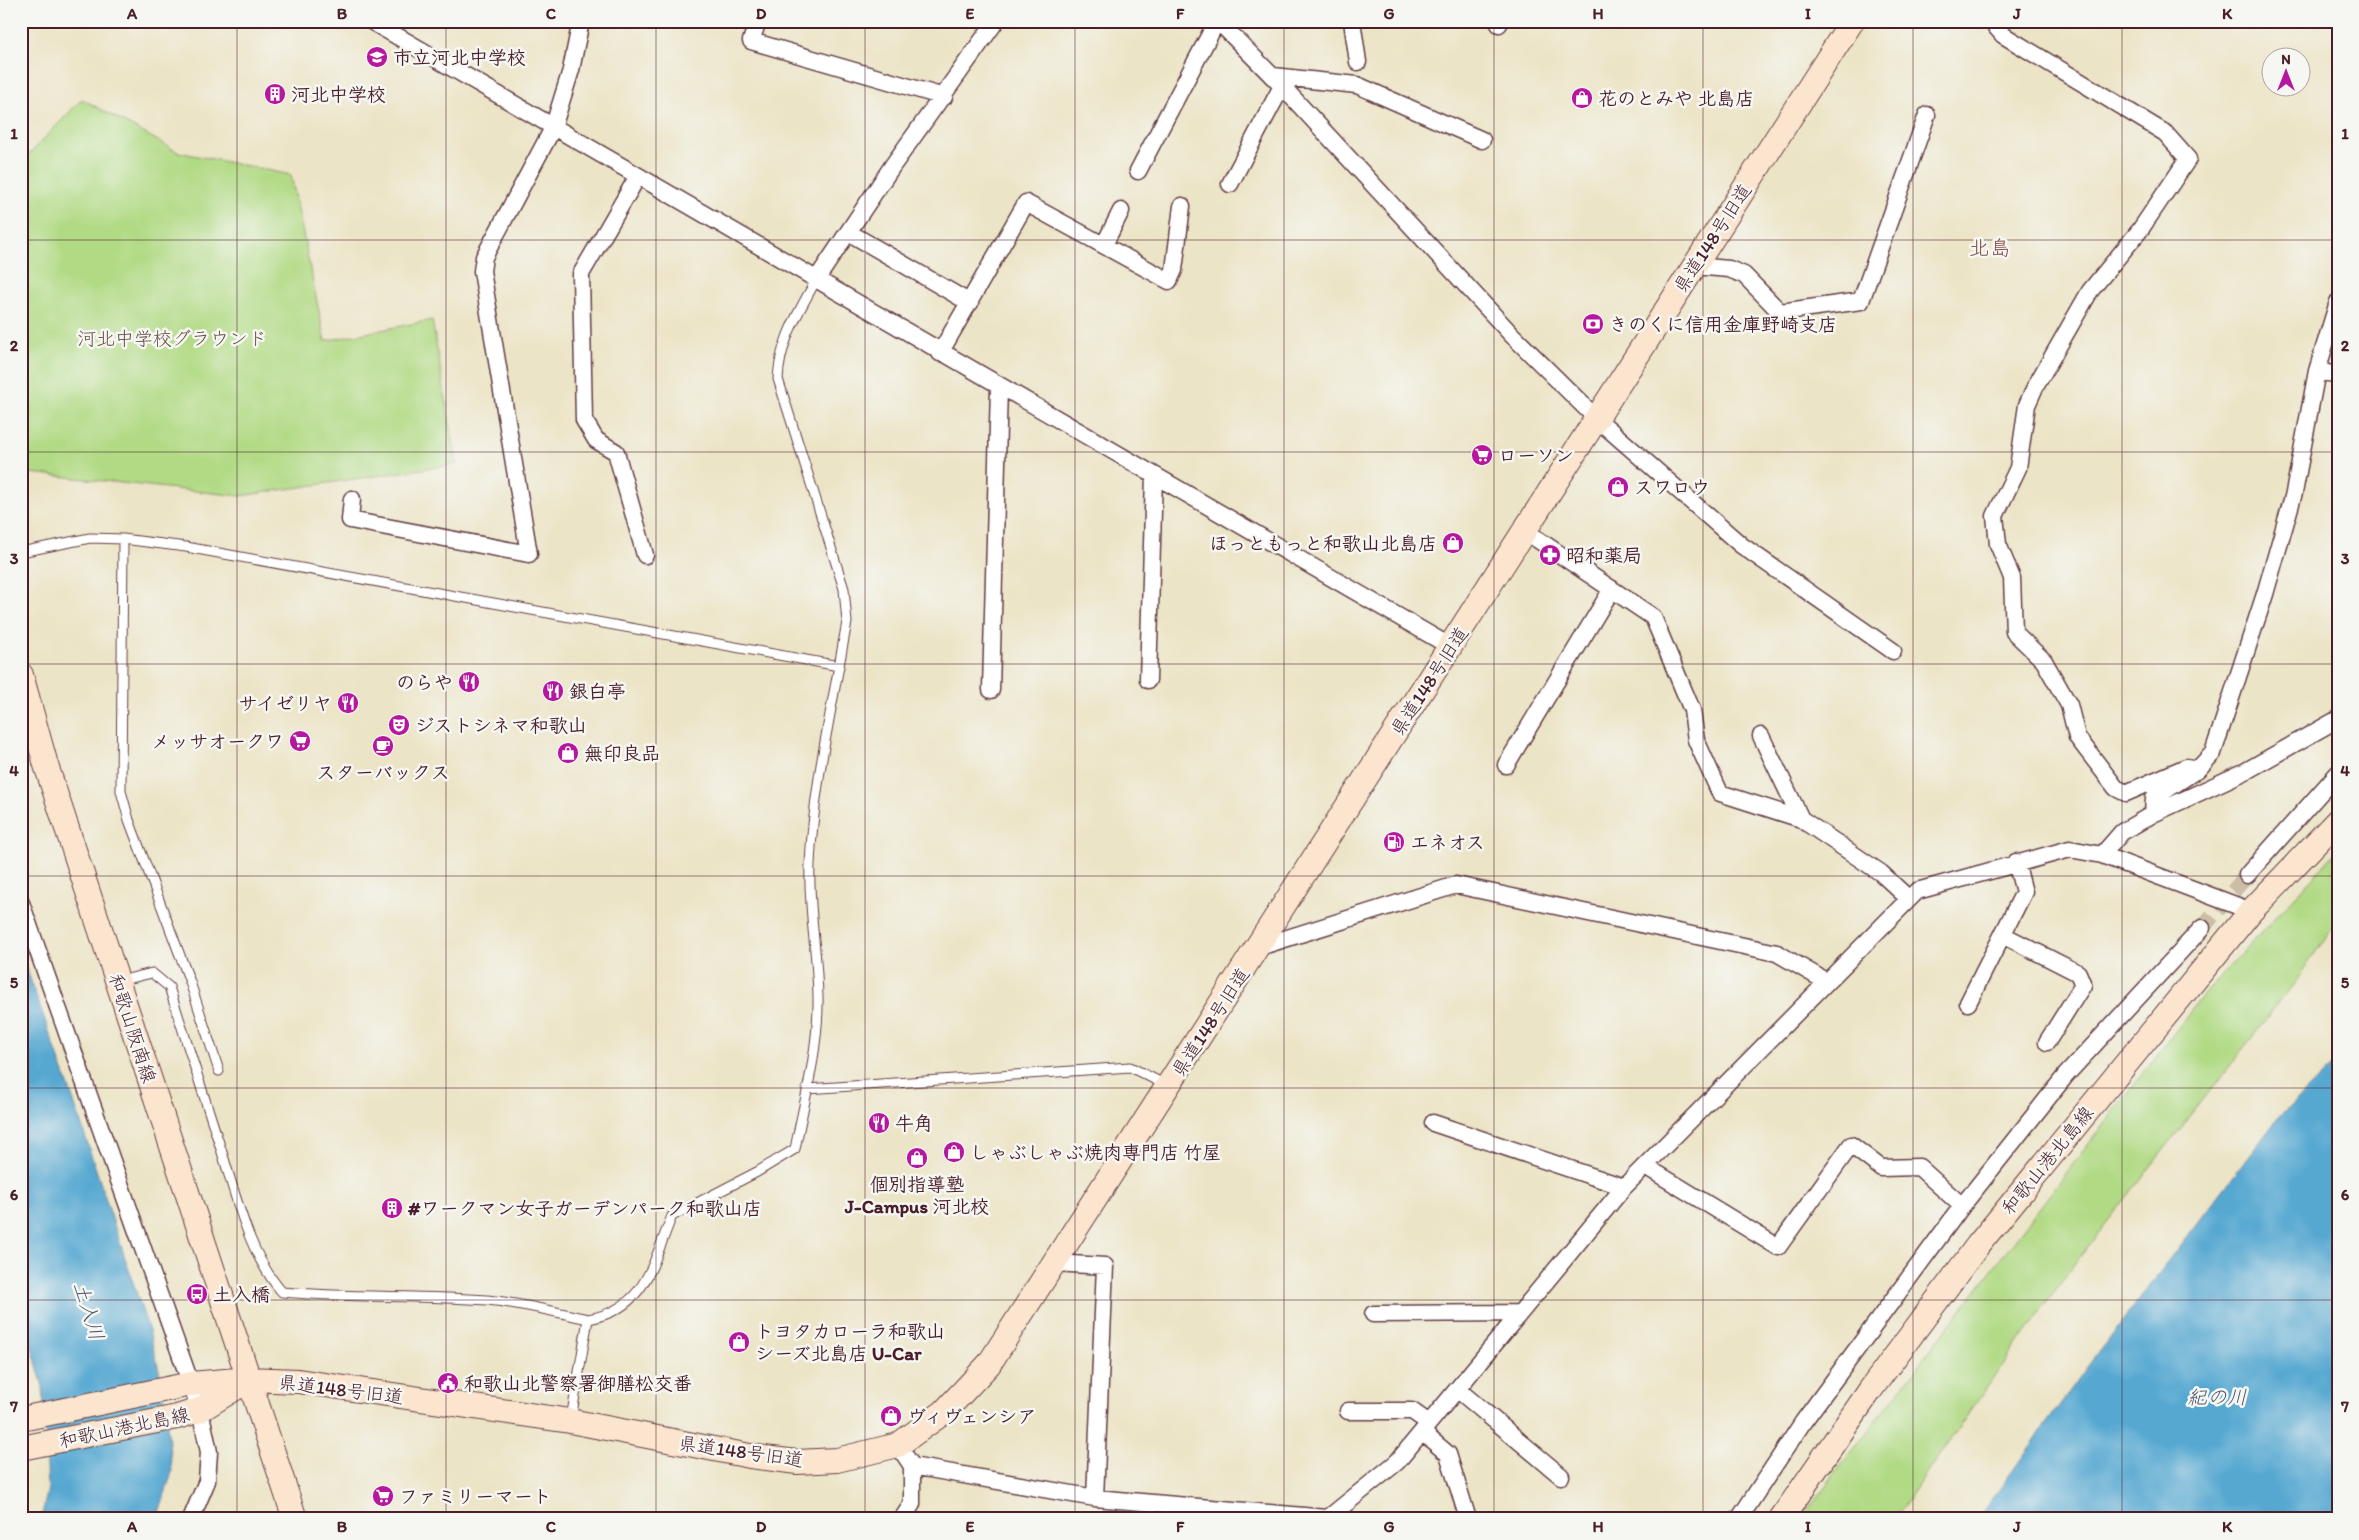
<svg xmlns="http://www.w3.org/2000/svg" width="2359" height="1540" font-family="Itim,'Klee One',sans-serif">
	<style>
		.green { fill: #b1da84; stroke: #7e7c58 }
		.water { fill: #56a8d1; stroke: #50647e }
		.lines { fill: none; stroke-linecap: round; stroke-linejoin: round }
		.street-tunnel { stroke: #ccbda7; stroke-width: 16; stroke-dasharray: 16 8; stroke-linecap: butt }
		.lane-casing { stroke: #623d42; stroke-width: 11 }
		.street-casing { stroke: #623d42; stroke-width: 19 }
		.secondary-casing { stroke: #623d42; stroke-width: 26 }
		.lane { stroke: #fff; stroke-width: 9 }
		.street { stroke: #fff; stroke-width: 16 }
		.secondary { stroke: #fbe5cf; stroke-width: 24 }
		.grid { fill: none; stroke: #4a1f2b; stroke-width: 1; stroke-opacity: 0.55 }
		.labels { text-anchor: middle; stroke-width: 5; stroke-linejoin: round; paint-order: stroke }
		.poi-label { font-size: 19px; font-weight: bold; fill: #4a1f2b; stroke: #f6f6f2; text-anchor: start }
		.street-label { font-size: 19px; fill: #4a1f2b; stroke: #f6f6f2 }
		.park-label { font-size: 19px; fill: #644e41; stroke: #f6f6f2 }
		.water-label { font-size: 20px; font-style: italic; fill: #4f566d; stroke: #f6f6f2 }
		.quarter-label { font-size: 21px; fill: #854e48; stroke: #f6f6f2 }
		.neatline { fill: none; stroke: #4a1f2b; stroke-width: 2 }
		.grid-label { font-size: 16px; text-anchor: middle; font-weight: bold; fill: #4a1f2b }
	</style>
	<rect width="100%" height="100%" fill="#f6f6f2"/>
	<filter id="ink" filterUnits="userSpaceOnUse"><feTurbulence type="fractalNoise" baseFrequency=".02" numOctaves="2"/><feDisplacementMap in="SourceGraphic" scale="10" xChannelSelector="R" yChannelSelector="G"/><feConvolveMatrix kernelMatrix="1 2 1 2 8 2 1 2 1" color-interpolation-filters="sRGB"/></filter>
	<filter id="wash" filterUnits="userSpaceOnUse"><feTurbulence type="fractalNoise" baseFrequency=".0096" numOctaves="4" result="noise"/><feDisplacementMap in="SourceGraphic" scale="20" xChannelSelector="R" yChannelSelector="G"/><feGaussianBlur stdDeviation="1.12" result="paint"/><feColorMatrix in="noise" values="0 0 0 0 0 0 0 0 0 0 0 0 0 0 0 0 0 1.4 0 .05"/><feComposite in="paint" operator="in"/></filter>
	<g filter="url(#wash)">
		<rect width="100%" height="100%" fill="#ece4c6"/>
		<!-- green -->
		<path class="green" d="M 82,99 L 178,152 L 291,175 L 325,341 L 432,320 L 457,464 L 240,496 L 21,472 L 21,163 Z
			M 2338,850 L 2338,919 L 2297,980 L 2075,1263 L 1894,1519 L 1800,1519 L 2204,994 Z"/>
		<!-- water -->
		<path class="water" d="M 21,953 L 71,1093 L 149,1331 L 163,1386 L 172,1472 L 157,1519 L 41,1519 L 48,1488 L 43,1387 L 21,1308 Z
			M 2338,1060 L 2338,1519 L 1978,1519 L 2087,1367 L 2279,1117 Z"/>
	</g>
	<g filter="url(#ink)">
		<g class="lines">
			<!-- street-tunnel -->
			<path class="street-tunnel" d="M 2202,928 L 2247,875"/>
			<!-- lane casing -->
			<g class="lane-casing">
				<path id="lane" d="M 123,539 L 121,791 L 129,820 L 190,982 L 219,1071
					M 21,552 L 90,538 L 123,539 L 186,547 L 839,666 L 847,622 L 844,589 L 778,379 C 780,340 798,314 816,280
					M 119,981 L 152,973 L 169,987 C 186,1040 203,1093 220,1146 C 236,1195 248,1253 282,1292 C 350,1298 419,1295 487,1300 C 521,1303 554,1312 588,1319
					M 807,1089 L 1130,1067 L 1166,1085
					M 571,1419 L 588,1319 C 646,1309 652,1264 672,1216 L 757,1172 L 795,1149 C 804,1103 817,1055 818,1007 C 819,960 808,912 810,864 C 813,797 827,731 839,666"/>
			</g>
			<!-- street casing -->
			<g class="street-casing">
				<path id="street" d="M 371,21 L 1451,647
					M 758,21 L 751,41 L 944,97
					M 1218,21 L 1282,86 L 1511,334 L 1596,418 L 1741,545 L 1893,651
					M 1352,21 L 1358,62
					M 1991,21 L 2003,35 L 2165,133 L 2188,159 L 2140,230 L 2090,291 L 2035,387 L 2027,405 L 2018,468 L 1995,516 L 1998,544 L 2012,578 L 2014,632 L 2044,661 L 2069,705 L 2077,737 L 2116,788 L 2126,793 L 2186,767 L 2198,769
					M 1499,24 L 1500,21
					M 1273,76 L 1357,85 L 1482,140
					M 1138,171 L 1217,21
					M 638,176 L 581,274 L 584,420 L 596,440 L 616,452 L 645,555
					M 1230,184 L 1282,86
					M 848,232 L 970,303
					M 1104,245 L 1121,211
					M 1694,266 L 1729,269 L 1744,275 L 1780,312 L 1861,301 L 1927,115
					M 816,280 L 893,165 L 996,21
					M 940,353 L 1026,203 L 1169,281 L 1174,270 L 1182,206
					M 2317,371 L 2338,375
					M 352,499 L 350,520 L 529,554 L 482,271 L 484,257 L 553,128 L 571,70 L 581,21
					M 1525,531 L 1653,617 L 1692,710 L 1696,740 L 1720,793 L 1801,819 L 1881,873 L 1909,899
					M 1148,680 L 1154,476
					M 991,690 L 999,387
					M 1761,736 L 1801,819
					M 1506,765 L 1612,589
					M 2153,814 L 2154,798 L 2198,769 L 2213,753 L 2265,594 L 2294,493 L 2317,371 L 2338,302
					M 2102,855 L 2122,832 L 2153,814 L 2246,771 L 2338,719
					M 2247,875 L 2338,773
					M 21,903 L 200,1410 L 209,1452 L 207,1481 L 191,1519
					M 2003,935 L 2078,973 L 2083,985 L 2047,1042
					M 1259,947 L 1456,885 L 1777,953 L 1827,982
					M 1968,1003 L 2024,892 L 2016,862
					M 1433,1123 L 1624,1187
					M 1645,1166 L 1778,1247 L 1851,1145 L 1881,1168 L 1919,1167 L 1962,1206
					M 1054,1263 L 1105,1266 L 1095,1498
					M 1373,1314 L 1520,1313
					M 1457,1389 L 1561,1476
					M 1348,1411 L 1412,1411 L 1429,1423
					M 1422,1432 L 1448,1454 L 1468,1519
					M 898,1445 L 912,1466 L 912,1504 L 902,1519
					M 912,1466 L 1095,1498 L 1327,1518
					M 1327,1519 L 1397,1462 L 1624,1187 L 1917,891 L 2070,849 L 2102,855 L 2251,911
					M 1739,1519 L 1803,1422 L 1962,1206 L 2066,1075 L 2202,928"/>
			</g>
			<!-- secondary casing -->
			<g class="secondary-casing">
				<path id="secondary" d="M 21,675 L 46,765 L 295,1519
					M 21,1419 L 191,1384 L 248,1379 L 298,1381 L 570,1421 L 750,1456 L 797,1462 L 837,1460 L 898,1445 L 944,1412 L 989,1364 L 1852,21
					M 21,1448 L 177,1417 L 200,1410 L 245,1382
					M 1781,1519 L 1871,1389 L 1978,1245 L 2251,911 L 2338,820"/>
			</g>
			<!-- lane -->
			<use href="#lane" class="lane"/>
			<!-- street -->
			<use href="#street" class="street"/>
			<!-- secondary -->
			<use href="#secondary" class="secondary"/>
		</g>
	</g>
	<!-- grid -->
	<path class="grid" d="M 237,21 L 237,1519M 446,21 L 446,1519M 656,21 L 656,1519M 865,21 L 865,1519M 1075,21 L 1075,1519M 1284,21 L 1284,1519M 1494,21 L 1494,1519M 1703,21 L 1703,1519M 1913,21 L 1913,1519M 2122,21 L 2122,1519M 21,240 L 2338,240M 21,452 L 2338,452M 21,664 L 2338,664M 21,876 L 2338,876M 21,1088 L 2338,1088M 21,1300 L 2338,1300"/>
	<!-- icons -->
	<defs>
		<g id="school-disc" transform="scale(1.125)"><circle r="9.5" fill="#b5179e" stroke="#f6f6f2"/><path d="M0-5L7-2L0 1L-7-2ZM-4 1L0 2.5L4 1V4Q0 6-4 4Z" fill="#fff"/></g>
		<g id="building-disc" transform="scale(1.125)"><circle r="9.5" fill="#b5179e" stroke="#f6f6f2"/><path d="M-4-6H4V6H1V3H-1V6H-4ZM-2.5-4.3h1.7v1.8h-1.7ZM.8-4.3h1.7v1.8H.8ZM-2.5-1h1.7V.8h-1.7ZM.8-1h1.7V.8H.8Z" fill="#fff"/></g>
		<g id="shop-disc" transform="scale(1.125)"><circle r="9.5" fill="#b5179e" stroke="#f6f6f2"/><path d="M-5-2.5h2.3a2.7 3.5 0 0 1 5.4 0H5L5.5 6h-11ZM-1.5-2.5h3a1.5 2.3 0 0 0-3 0Z" fill="#fff"/></g>
		<g id="bank-disc" transform="scale(1.125)"><circle r="9.5" fill="#b5179e" stroke="#f6f6f2"/><path d="M-6-4H6V4H-6ZM0-2.3a2.3 2.3 0 1 0 0 4.6a2.3 2.3 0 1 0 0-4.6Z" fill="#fff"/></g>
		<g id="supermarket-disc" transform="scale(1.125)"><circle r="9.5" fill="#b5179e" stroke="#f6f6f2"/><path d="M-6-5.5h2.5l.6 2H6L4.5 2H-2.5L-4.4-4H-6ZM-1.5 3.2a1.3 1.3 0 1 0 .1 0ZM3 3.2a1.3 1.3 0 1 0 .1 0Z" fill="#fff"/></g>
		<g id="pharmacy-disc" transform="scale(1.125)"><circle r="9.5" fill="#b5179e" stroke="#f6f6f2"/><path d="M-2-6h4v4h4v4h-4v4h-4v-4h-4v-4h4Z" fill="#fff"/></g>
		<g id="restaurant-disc" transform="scale(1.125)"><circle r="9.5" fill="#b5179e" stroke="#f6f6f2"/><path d="M-5-6h1v4h1v-4h1v4h1v-4h1v5L-1.5 .5V6h-2V.5L-5-1ZM5-6V6H3V1.5H1.5Q1.5-4 5-6Z" fill="#fff"/></g>
		<g id="theatre-disc" transform="scale(1.125)"><circle r="9.5" fill="#b5179e" stroke="#f6f6f2"/><path d="M-5-5.5Q0-4 5-5.5V0Q5 5 0 6Q-5 5-5 0ZM-3.3-2.5H-1v1.5H-3.3ZM1-2.5H3.3v1.5H1ZM-2.8 1Q0 5.5 2.8 1Z" fill="#fff"/></g>
		<g id="cafe-disc" transform="scale(1.125)"><circle r="9.5" fill="#b5179e" stroke="#f6f6f2"/><path d="M-5.5-4.5H6V0H3Q3 3.5 0 3.5H-2.5Q-5.5 3.5-5.5 0ZM3-3.2v2h1.7v-2ZM-6 4.5H4V6H-6Z" fill="#fff"/></g>
		<g id="fuel-disc" transform="scale(1.125)"><circle r="9.5" fill="#b5179e" stroke="#f6f6f2"/><path d="M-5.5-6h7V0h2V4h1.3V-2.5L3-4.5l.8-.8L6-3V5H2.5V1h-1V6h-7ZM-4.2-4.7v3.2H.2V-4.7Z" fill="#fff"/></g>
		<g id="bus-disc" transform="scale(1.125)"><circle r="9.5" fill="#b5179e" stroke="#f6f6f2"/><path d="M-5-6H5V4H4V6H2V4H-2V6H-4V4H-5ZM-3.5-4V0h7V-4ZM-3.5 1.2v1.5H-2V1.2ZM2 1.2v1.5H3.5V1.2Z" fill="#fff"/></g>
		<g id="civic-disc" transform="scale(1.125)"><circle r="9.5" fill="#b5179e" stroke="#f6f6f2"/><path d="M-.6-6.5H3V-4.5H.6V-3L4-1V1h2V6H-6V1h2V-1L-.6-3ZM-1.2 2.5V6h2.4V2.5Z" fill="#fff"/></g>
	</defs>
	<g fill-rule="evenodd">
		<use href="#school-disc" x="377" y="57"/>
		<use href="#building-disc" x="275" y="94"/>
		<use href="#shop-disc" x="1582" y="98"/>
		<use href="#bank-disc" x="1593" y="324"/>
		<use href="#supermarket-disc" x="1482" y="455"/>
		<use href="#shop-disc" x="1618" y="487"/>
		<use href="#shop-disc" x="1453" y="543"/>
		<use href="#pharmacy-disc" x="1550" y="555"/>
		<use href="#restaurant-disc" x="469" y="682"/>
		<use href="#restaurant-disc" x="553" y="691"/>
		<use href="#restaurant-disc" x="348" y="703"/>
		<use href="#theatre-disc" x="399" y="725"/>
		<use href="#supermarket-disc" x="300" y="741"/>
		<use href="#cafe-disc" x="383" y="746"/>
		<use href="#shop-disc" x="568" y="753"/>
		<use href="#fuel-disc" x="1394" y="842"/>
		<use href="#restaurant-disc" x="879" y="1123"/>
		<use href="#shop-disc" x="954" y="1152"/>
		<use href="#shop-disc" x="917" y="1158"/>
		<use href="#building-disc" x="392" y="1208"/>
		<use href="#bus-disc" x="197" y="1294"/>
		<use href="#shop-disc" x="739" y="1342"/>
		<use href="#civic-disc" x="448" y="1383"/>
		<use href="#shop-disc" x="891" y="1416"/>
		<use href="#supermarket-disc" x="383" y="1496"/>
	</g>
	<g class="labels">
		<!-- poi labels -->
		<g class="poi-label">
			<text x="393" y="64">市立河北中学校</text>
			<text x="291" y="101">河北中学校</text>
			<text x="1598" y="105">花のとみや 北島店</text>
			<text x="1609" y="331">きのくに信用金庫野崎支店</text>
			<text x="1498" y="462">ローソン</text>
			<text x="1634" y="494">スワロウ</text>
			<text x="1437" y="550" text-anchor="end">ほっともっと和歌山北島店</text>
			<text x="1566" y="562">昭和薬局</text>
			<text x="453" y="689" text-anchor="end">のらや</text>
			<text x="569" y="698">銀白亭</text>
			<text x="332" y="710" text-anchor="end">サイゼリヤ</text>
			<text x="415" y="732">ジストシネマ和歌山</text>
			<text x="284" y="748" text-anchor="end">メッサオークワ</text>
			<text x="584" y="760">無印良品</text>
			<text x="383" y="779" text-anchor="middle">スターバックス</text>
			<text x="1410" y="849">エネオス</text>
			<text x="895" y="1130">牛角</text>
			<text x="970" y="1159">しゃぶしゃぶ焼肉専門店 竹屋</text>
			<text x="917" y="1191" text-anchor="middle">個別指導塾<tspan x="917" dy="22">J-Campus 河北校</tspan></text>
			<text x="408" y="1215">#ワークマン女子ガーデンパーク和歌山店</text>
			<text x="213" y="1301">土入橋</text>
			<text x="755" y="1338">トヨタカローラ和歌山<tspan x="755" dy="22">シーズ北島店 U-Car</tspan></text>
			<text x="464" y="1390">和歌山北警察署御膳松交番</text>
			<text x="907" y="1423">ヴィヴェンシア</text>
			<text x="399" y="1503">ファミリーマート</text>
		</g>
		<!-- street labels -->
		<g class="street-label">
			<text transform="translate(1712 238) rotate(-57)" y="7">県道148号旧道</text>
			<text transform="translate(1429 681) rotate(-57)" y="7">県道148号旧道</text>
			<text transform="translate(1210 1022) rotate(-57)" y="7">県道148号旧道</text>
			<text transform="translate(133 1028) rotate(72)" y="7">和歌山阪南線</text>
			<text transform="translate(2047 1160) rotate(-51)" y="7">和歌山港北島線</text>
			<text transform="translate(341 1389) rotate(7)" y="7">県道148号旧道</text>
			<text transform="translate(124 1427) rotate(-12)" y="7">和歌山港北島線</text>
			<text transform="translate(741 1451) rotate(8)" y="7">県道148号旧道</text>
		</g>
		<!-- park labels -->
		<g class="park-label">
			<text x="172" y="345">河北中学校グラウンド</text>
		</g>
		<!-- water labels -->
		<g class="water-label">
			<text transform="translate(89 1311) rotate(73)" y="7">土入川</text>
			<text x="2217" y="1404">紀の川</text>
		</g>
		<!-- quarter labels -->
		<g class="quarter-label">
			<text x="1990" y="255">北島</text>
		</g>
	</g>
	<!-- margin -->
	<rect width="2359" height="1540" fill="none" stroke="#f6f6f2" stroke-width="55"/>
	<!-- north arrow -->
	<g transform="translate(2286 72)"><circle r="24" fill="#f6f6f2" stroke="#b1a0a2"/>
	<path d="M0-4L9 19L0 12L-9 19Z" fill="#b5179e"/>
	<text y="-8" font-size="14" font-weight="bold" text-anchor="middle" fill="#4a1f2b">N</text>
	</g>
	<rect x="28" y="28" width="2304" height="1484" class="neatline"/>
	<g class="grid-label">
		<text x="132" y="19">A</text>
		<text x="342" y="19">B</text>
		<text x="551" y="19">C</text>
		<text x="761" y="19">D</text>
		<text x="970" y="19">E</text>
		<text x="1180" y="19">F</text>
		<text x="1389" y="19">G</text>
		<text x="1598" y="19">H</text>
		<text x="1808" y="19">I</text>
		<text x="2017" y="19">J</text>
		<text x="2227" y="19">K</text>
		<text x="14" y="139">1</text>
		<text x="2345" y="139">1</text>
		<text x="14" y="351">2</text>
		<text x="2345" y="351">2</text>
		<text x="14" y="564">3</text>
		<text x="2345" y="564">3</text>
		<text x="14" y="776">4</text>
		<text x="2345" y="776">4</text>
		<text x="14" y="988">5</text>
		<text x="2345" y="988">5</text>
		<text x="14" y="1200">6</text>
		<text x="2345" y="1200">6</text>
		<text x="14" y="1412">7</text>
		<text x="2345" y="1412">7</text>
		<text x="132" y="1532">A</text>
		<text x="342" y="1532">B</text>
		<text x="551" y="1532">C</text>
		<text x="761" y="1532">D</text>
		<text x="970" y="1532">E</text>
		<text x="1180" y="1532">F</text>
		<text x="1389" y="1532">G</text>
		<text x="1598" y="1532">H</text>
		<text x="1808" y="1532">I</text>
		<text x="2017" y="1532">J</text>
		<text x="2227" y="1532">K</text>
	</g>
</svg>
